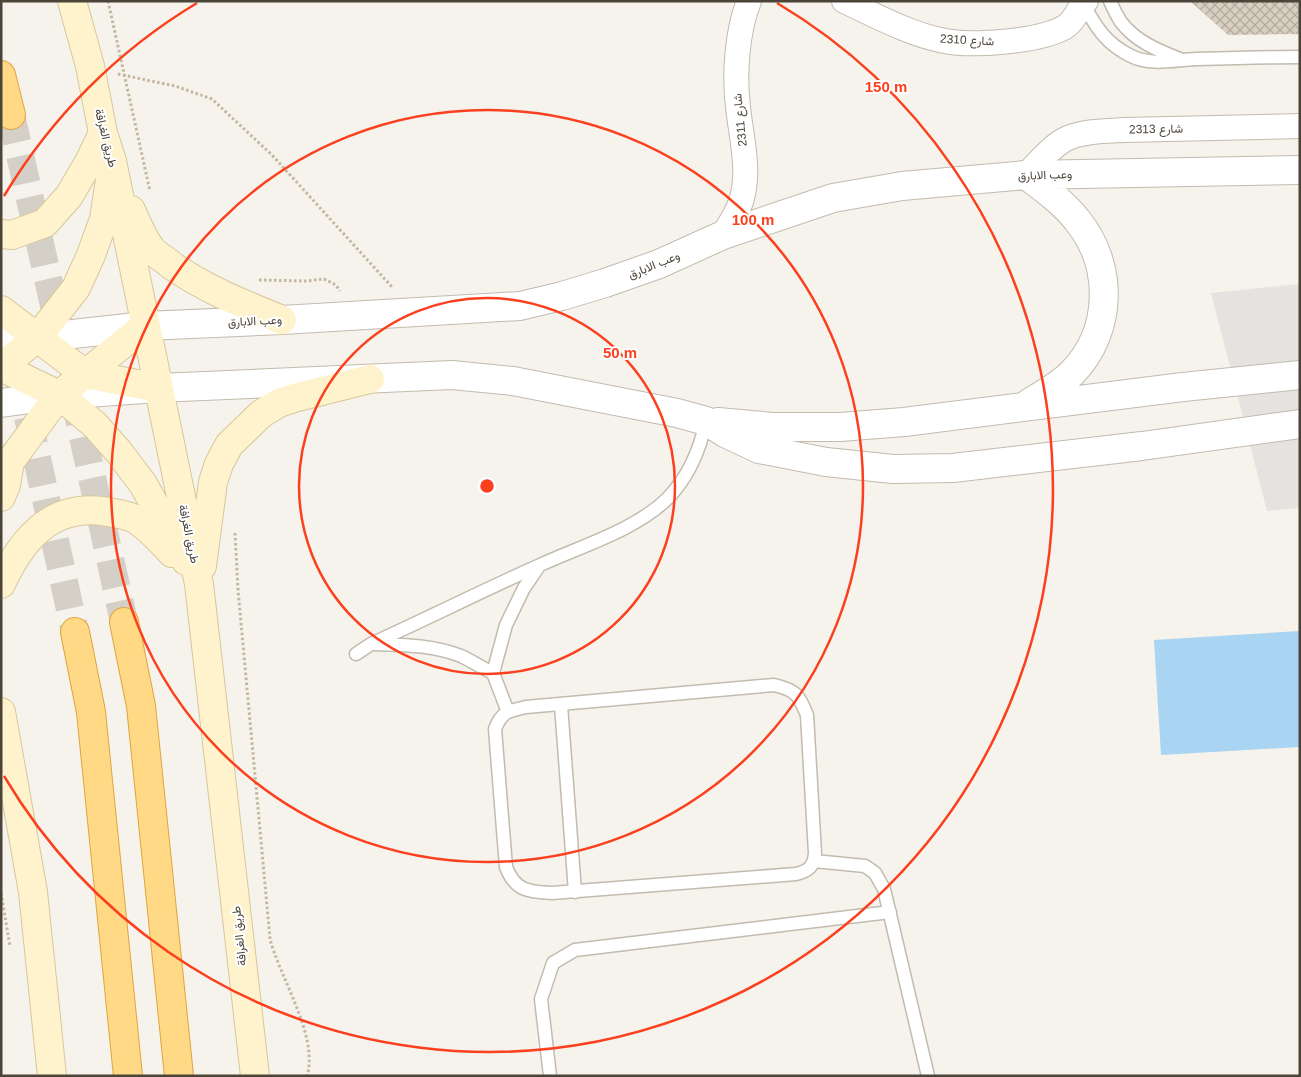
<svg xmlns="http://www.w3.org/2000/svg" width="1301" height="1077" font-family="Helvetica,Vazirmatn,sans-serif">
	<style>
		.parking { fill: #e5e3e0 }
		.water { fill: #a9d4f2 }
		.building { fill: url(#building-cross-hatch); filter: url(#shadow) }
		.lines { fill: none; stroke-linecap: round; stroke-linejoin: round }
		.trunk-tunnel { stroke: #d4d0c8; stroke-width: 28; stroke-dasharray: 28 14; stroke-linecap: butt }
		.service-casing { stroke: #c2bbae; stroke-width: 15 }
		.minor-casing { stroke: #c2bbae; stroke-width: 26 }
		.tertiary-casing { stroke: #c2bbae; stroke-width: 30 }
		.secondary-casing { stroke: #d6c79b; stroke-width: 30 }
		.trunk-casing { stroke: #e0a43c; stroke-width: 30 }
		.path { stroke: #c4b79f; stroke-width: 3; stroke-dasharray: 2.5 2.5; stroke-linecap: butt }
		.service { stroke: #fff; stroke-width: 12 }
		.minor { stroke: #fff; stroke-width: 24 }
		.tertiary { stroke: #fff; stroke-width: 28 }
		.secondary { stroke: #fff3cd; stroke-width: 28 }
		.trunk { stroke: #ffd985; stroke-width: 28 }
		.ring { fill: none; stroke: #fc3f1d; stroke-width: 2.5 }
		.labels { text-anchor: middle; stroke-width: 4; stroke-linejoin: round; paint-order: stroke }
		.street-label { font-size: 12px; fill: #4b4439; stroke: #fff }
		.centre { fill: #fc3f1d; stroke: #fff; stroke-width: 2.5 }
		.ring-label { font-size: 15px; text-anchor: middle; font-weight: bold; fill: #fc3f1d; stroke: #fff; stroke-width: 4; stroke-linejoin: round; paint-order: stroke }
	</style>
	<defs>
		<pattern id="building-cross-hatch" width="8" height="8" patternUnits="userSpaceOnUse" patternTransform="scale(1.25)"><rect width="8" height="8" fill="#d8cfc1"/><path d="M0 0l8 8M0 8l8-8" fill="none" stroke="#b1aa9e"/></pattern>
		<filter id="shadow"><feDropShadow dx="4.5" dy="-4.5" stdDeviation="1" flood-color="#0004"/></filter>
	</defs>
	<rect width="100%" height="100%" fill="#f6f3ec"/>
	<!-- parking -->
	<path class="parking" d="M 1300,284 L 1300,508 L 1267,511 L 1211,293 Z"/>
	<!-- water -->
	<path class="water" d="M 1300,631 L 1300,747 L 1161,755 L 1154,640 Z"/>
	<!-- building -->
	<path class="building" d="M 1190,1 L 1300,1 L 1300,34 L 1228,35 Z"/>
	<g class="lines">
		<!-- trunk-tunnel -->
		<path class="trunk-tunnel" d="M 11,115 L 60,332
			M 19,376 L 75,632
			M 74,396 L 124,622"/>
		<!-- service casing -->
		<g class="service-casing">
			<path id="service" d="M 1110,1 C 1113,8 1117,16 1121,22 C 1135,41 1159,51 1180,59
				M 1083,3 C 1095,26 1106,44 1131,56 C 1151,66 1174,60 1196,59 C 1230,58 1265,57 1300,57
				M 375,644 C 405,645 433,645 461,656 C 472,661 482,668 493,673 L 508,712
				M 356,654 L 371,644 C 428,618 484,590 540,565 C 581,546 636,530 668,498 C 689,476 700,450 706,421
				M 493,673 L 506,625 L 524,588 L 539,566
				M 774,685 C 796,690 799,695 807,715 L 815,853 C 814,866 809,871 796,874 L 552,893 C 529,892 515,891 506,867 L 495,729 C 502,711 509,711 526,707 Z
				M 561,705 L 575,892
				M 814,861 L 865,866 L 875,873 L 884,889 L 928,1076
				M 550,1076 L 541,999 L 553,963 L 575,950 L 890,912"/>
		</g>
		<!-- minor casing -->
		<g class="minor-casing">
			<path id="minor" d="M 844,1 C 875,15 907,33 940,40 C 969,47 1039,42 1065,27 C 1073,22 1078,11 1083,3 L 1086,1
				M 1026,175 C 1038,163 1052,145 1068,138 C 1085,131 1106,131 1124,130 L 1300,126
				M 723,235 C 730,223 739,211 742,198 C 750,169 741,136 738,107 C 734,75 737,31 749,1"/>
		</g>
		<!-- tertiary casing -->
		<g class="tertiary-casing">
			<path id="tertiary" d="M 1026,175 C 1043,188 1063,202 1077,220 C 1114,265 1113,331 1072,373 C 1060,385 1044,394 1029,403
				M 1,340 L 37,338 L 145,326 L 282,320 L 520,306 L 562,296 L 605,283 L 659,264 L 723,235 L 833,198 L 902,186 L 1026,175 L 1300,170
				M 1,403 L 59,395 L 158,388 L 452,375 L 513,381 L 677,413 L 706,421 L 725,433 L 759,449 L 826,462 L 893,469 L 953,468 L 1142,446 L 1300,424
				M 718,422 L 773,427 L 840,427 L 904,422 L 1183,387 L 1300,375"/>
		</g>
		<!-- secondary casing -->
		<g class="secondary-casing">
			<path id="secondary" d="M 72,1 L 90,66 L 103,133 L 112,161 L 199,584 L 255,1076
				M 131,210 C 137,223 143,240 153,251 C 158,256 166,260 171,265 C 205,289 243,304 282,320
				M 1,234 L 12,235 L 45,223 L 69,196 L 89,162 L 103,133
				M 1,310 L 85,374 L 158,388
				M 1,367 L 59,395 L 95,425 L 118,451 L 143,484 L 186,561
				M 1,367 L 37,338 L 76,288 L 91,255 L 104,219 L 110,180
				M 1,497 L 6,485 L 10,462 L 59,395 L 145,326
				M 202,566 L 213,482 L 219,464 L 229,445 L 261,414 L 279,403 L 294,398 L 370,379
				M 1,584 C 21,541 49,505 102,511 C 112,513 126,514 135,519 C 149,528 161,541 172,553
				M 1,712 L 33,892 L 52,1076"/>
		</g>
		<!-- trunk casing -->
		<g class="trunk-casing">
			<path id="trunk" d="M 1,75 L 11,115
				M 124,622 L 141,706 L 179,1076
				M 75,632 L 91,712 L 128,1076"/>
		</g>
		<!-- path -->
		<path class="path" d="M 108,1 L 150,191
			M 118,74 L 175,86 L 212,99 L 272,155 L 392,287
			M 259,280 L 306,281 L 324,279 L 336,285 L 340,291
			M 235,533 L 238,590 L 270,939 C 280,978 319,1037 307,1076
			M 1,893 L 10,946"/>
		<!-- service -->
		<use href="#service" class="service"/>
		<!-- minor -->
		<use href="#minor" class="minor"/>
		<!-- tertiary -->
		<use href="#tertiary" class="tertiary"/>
		<!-- secondary -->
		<use href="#secondary" class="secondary"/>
		<!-- trunk -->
		<use href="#trunk" class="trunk"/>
	</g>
	<!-- distance rings -->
	<g class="ring">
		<circle cx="487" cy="486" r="188"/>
		<circle cx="487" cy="486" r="376"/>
		<path d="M4 196A564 564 0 0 1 197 3M777 3A564 564 0 1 1 4 776"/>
	</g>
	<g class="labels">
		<!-- street labels -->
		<g class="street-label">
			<text transform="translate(967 40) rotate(3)" y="4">شارع 2310</text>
			<text transform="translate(740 120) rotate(-96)" y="4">شارع 2311</text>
			<text transform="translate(1156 129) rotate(-1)" y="4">شارع 2313</text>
			<text transform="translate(106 138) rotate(76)" y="4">طريق الغرافة</text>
			<text transform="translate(1045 175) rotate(-2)" y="4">وعب الابارق</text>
			<text transform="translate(654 265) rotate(-22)" y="4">وعب الابارق</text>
			<text transform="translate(255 321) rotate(-3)" y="4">وعب الابارق</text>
			<text transform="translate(189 534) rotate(78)" y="4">طريق الغرافة</text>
			<text transform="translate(239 936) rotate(-96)" y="4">طريق الغرافة</text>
		</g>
	</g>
	<circle cx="487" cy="486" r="8" class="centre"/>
	<g class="ring-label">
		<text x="886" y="92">150 m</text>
		<text x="753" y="225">100 m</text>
		<text x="620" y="358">50 m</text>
	</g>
	<!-- border -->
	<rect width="1301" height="1077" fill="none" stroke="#4b4439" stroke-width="5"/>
</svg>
